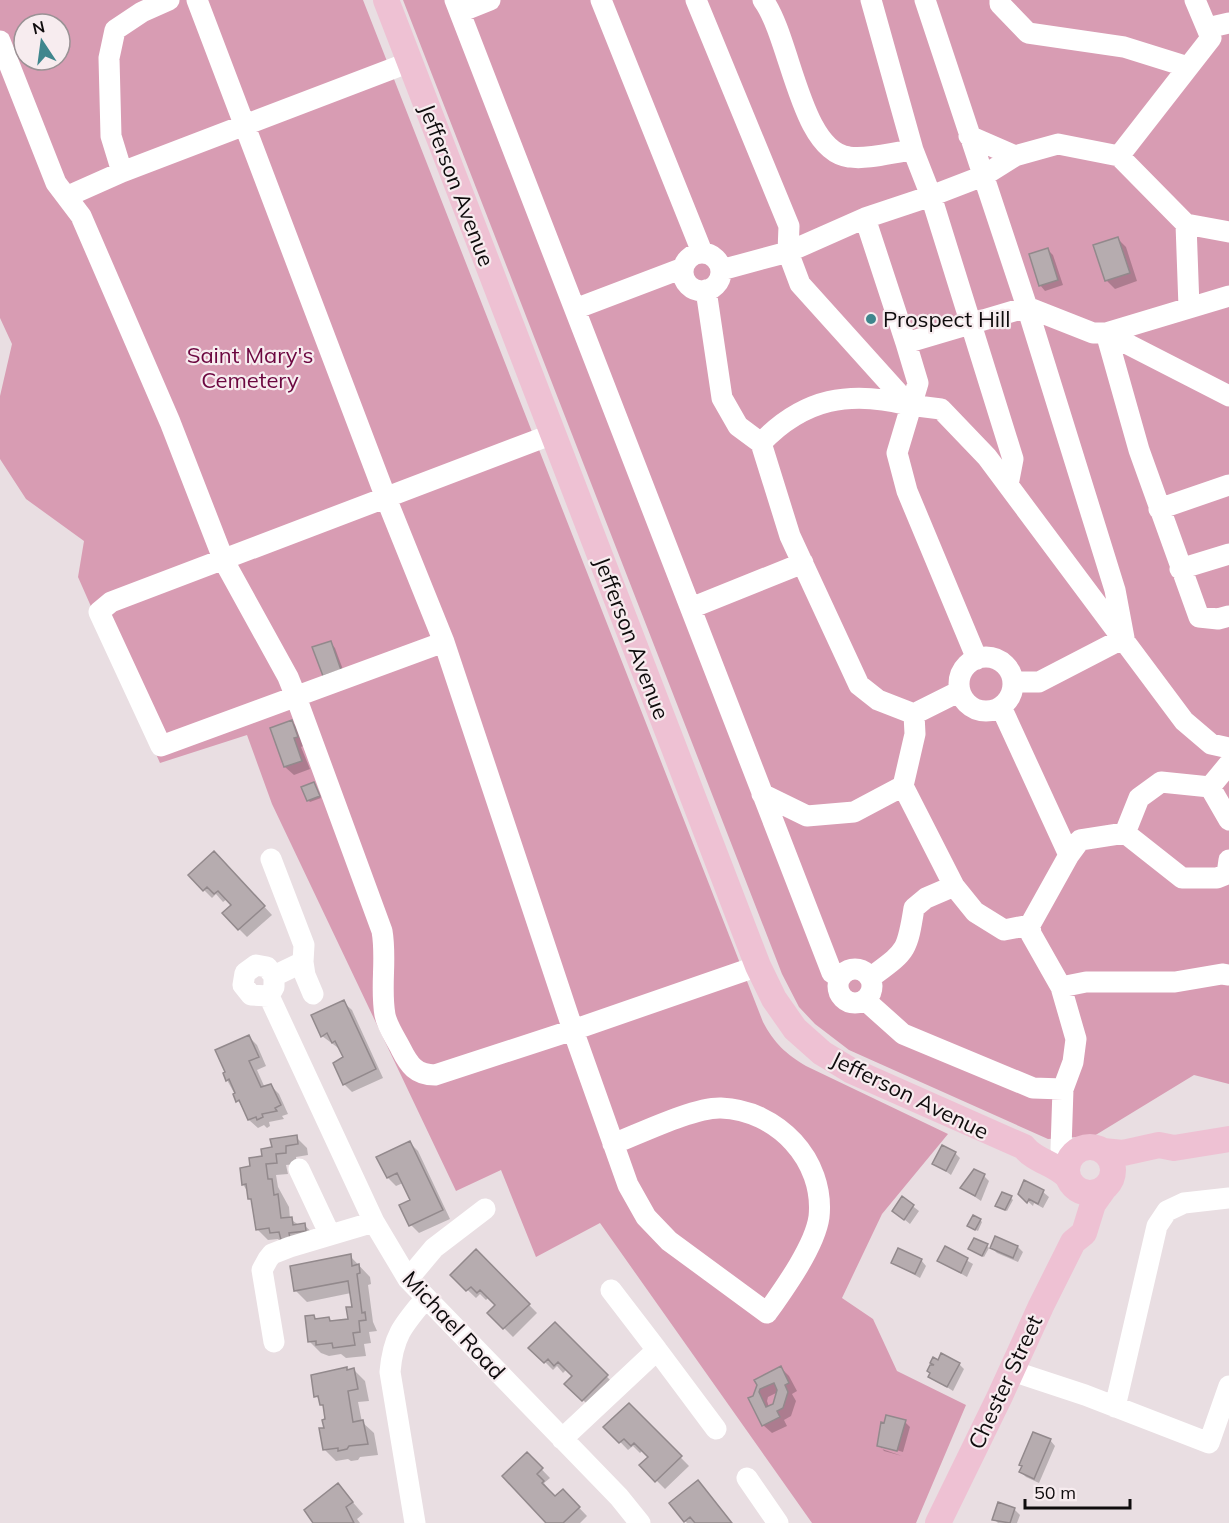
<svg xmlns="http://www.w3.org/2000/svg" width="1229" height="1523" font-family="Mulish,sans-serif">
	<style>
		.green { fill: #d89cb3; fill-rule: evenodd }
		.shadow { fill: #0003; fill-rule: evenodd }
		.building { fill: #b6acaf; stroke: #92898c; stroke-width: 1.5; fill-rule: evenodd }
		.lines { fill: none; stroke-linecap: round; stroke-linejoin: round }
		.minor { stroke: #fff; stroke-width: 21 }
		.major { stroke: #eec1d3; stroke-width: 26 }
		.poi-dot { fill: #3f868d; stroke: #f7ecef; stroke-width: 2 }
		.labels { text-anchor: middle; stroke-width: 4.5; stroke-linejoin: round; paint-order: stroke }
		.street-label { font-size: 22px; fill: #0f0c0d; stroke: #f7ecef }
		.poi-label { font-size: 22px; fill: #0f0c0d; stroke: #f7ecef; text-anchor: start }
		.park-label { font-size: 22px; fill: #6c0740; stroke: #f7ecef }
	</style>
	<rect width="100%" height="100%" fill="#e9dee2"/>
	<!-- green -->
	<path class="green" d="M 0,0 L 363,0 L 763,1022 C 774,1043 786,1054 806,1066 L 948,1134 L 882,1214 L 842,1298 L 873,1319 L 897,1371 L 966,1405 L 916,1523 L 812,1523 L 600,1223 L 536,1257 L 501,1170 L 456,1191 L 272,804 L 247,735 L 160,763 L 78,577 L 84,541 L 26,499 L 0,459 L 0,396 L 12,344 L 0,318 ZM 24,24 L 60,24 L 60,60 L 24,60 Z
		M 403,0 L 1229,0 L 1229,1084 L 1194,1075 L 1094,1136 L 1048,1139 L 849,1050 L 815,1024 L 799,1007 L 782,974 Z"/>
	<!-- shadow -->
	<path class="shadow" d="M 1117,238 L 1126,247 L 1137,281 L 1115,289 L 1107,281 L 1095,246 Z
		M 1048,250 L 1053,255 L 1063,285 L 1045,291 L 1040,285 Z
		M 330,642 L 335,648 L 345,675 L 329,681 Z
		M 292,722 L 300,730 L 305,745 L 301,747 L 310,769 L 294,775 L 285,767 L 272,729 Z
		M 314,784 L 321,798 L 310,802 L 308,800 Z
		M 222,861 L 272,915 L 247,937 L 239,929 L 233,905 L 227,899 L 223,902 L 216,894 L 212,898 L 204,890 Z
		M 343,1002 L 352,1010 L 383,1078 L 352,1092 L 344,1084 L 345,1057 L 341,1050 L 322,1036 Z
		M 248,1036 L 257,1045 L 266,1066 L 257,1070 L 265,1088 L 271,1086 L 279,1094 L 288,1114 L 282,1116 L 284,1119 L 269,1122 L 270,1126 L 267,1128 L 264,1125 L 258,1128 L 249,1120 L 227,1080 Z
		M 296,1137 L 307,1148 L 308,1155 L 296,1157 L 297,1164 L 286,1165 L 288,1174 L 276,1175 L 278,1187 L 289,1207 L 290,1219 L 299,1225 L 304,1225 L 316,1236 L 283,1244 L 278,1239 L 268,1240 L 257,1229 L 253,1202 L 243,1184 L 252,1167 L 273,1149 Z
		M 410,1143 L 418,1151 L 450,1219 L 419,1233 L 411,1225 L 412,1201 L 403,1183 L 396,1186 L 388,1178 L 378,1158 Z
		M 955,1153 L 960,1158 L 951,1175 L 934,1163 Z
		M 984,1176 L 989,1181 L 981,1201 L 962,1188 Z
		M 1043,1192 L 1049,1197 L 1043,1208 L 1034,1203 L 1033,1206 L 1019,1193 Z
		M 902,1198 L 919,1211 L 910,1224 L 894,1211 Z
		M 1011,1198 L 1013,1200 L 1007,1211 L 999,1207 Z
		M 980,1220 L 982,1222 L 978,1231 L 971,1228 Z
		M 996,1238 L 1018,1247 L 1023,1252 L 1018,1262 L 997,1253 L 992,1248 Z
		M 987,1246 L 989,1248 L 984,1257 L 970,1249 Z
		M 945,1248 L 973,1264 L 967,1277 L 939,1261 Z
		M 476,1251 L 537,1313 L 513,1337 L 489,1313 L 497,1305 L 489,1297 L 486,1300 L 480,1294 L 476,1298 L 452,1275 Z
		M 350,1256 L 370,1277 L 371,1284 L 368,1285 L 373,1322 L 377,1331 L 369,1332 L 371,1343 L 364,1344 L 366,1356 L 346,1358 L 341,1354 L 329,1356 L 321,1353 L 310,1342 L 314,1317 L 317,1320 L 329,1319 L 333,1323 L 350,1320 L 353,1308 L 351,1293 L 307,1302 L 295,1290 Z
		M 921,1260 L 926,1266 L 920,1278 L 893,1263 Z
		M 555,1324 L 615,1385 L 591,1408 L 567,1384 L 574,1376 L 567,1369 L 563,1373 L 557,1366 L 553,1370 L 531,1348 Z
		M 938,1362 L 959,1364 L 964,1369 L 953,1391 L 930,1376 Z
		M 781,1368 L 789,1376 L 797,1391 L 792,1394 L 796,1401 L 791,1416 L 784,1420 L 787,1426 L 772,1433 L 763,1425 L 755,1397 L 758,1385 ZM 778,1392 L 774,1405 L 769,1407 L 767,1401 L 768,1397 Z
		M 346,1369 L 354,1370 L 365,1381 L 369,1401 L 358,1402 L 362,1422 L 374,1433 L 378,1455 L 360,1457 L 358,1460 L 351,1461 L 348,1459 L 336,1461 L 324,1449 L 327,1421 L 322,1402 L 316,1396 Z
		M 629,1405 L 689,1466 L 665,1489 L 641,1465 L 650,1457 L 643,1450 L 640,1453 L 633,1446 L 628,1450 L 606,1427 Z
		M 905,1422 L 910,1427 L 903,1452 L 882,1446 L 882,1449 L 902,1456 L 884,1451 L 879,1445 Z
		M 1050,1440 L 1055,1446 L 1039,1483 L 1026,1477 L 1021,1472 L 1023,1467 Z
		M 527,1454 L 550,1478 L 544,1483 L 555,1498 L 563,1491 L 587,1516 L 580,1523 L 548,1523 Z
		M 698,1482 L 707,1491 L 732,1523 L 687,1523 L 685,1521 Z
		M 338,1485 L 363,1514 L 357,1519 L 360,1523 L 315,1523 Z
		M 1014,1509 L 1020,1515 L 1017,1523 L 998,1523 L 994,1519 Z"/>
	<!-- building -->
	<path class="building" d="M 1118,237 L 1130,273 L 1105,281 L 1093,245 Z
		M 1048,248 L 1058,280 L 1039,286 L 1029,254 Z
		M 331,641 L 341,670 L 323,676 L 312,647 Z
		M 292,720 L 298,737 L 294,738 L 302,761 L 284,767 L 270,728 Z
		M 314,782 L 320,796 L 307,801 L 301,787 Z
		M 214,851 L 265,906 L 238,930 L 222,913 L 231,905 L 218,891 L 214,894 L 207,887 L 203,891 L 188,875 Z
		M 344,1000 L 376,1069 L 343,1085 L 333,1063 L 343,1057 L 335,1041 L 332,1043 L 327,1033 L 321,1037 L 311,1015 Z
		M 249,1035 L 259,1057 L 249,1061 L 261,1087 L 271,1084 L 281,1105 L 275,1108 L 277,1111 L 262,1114 L 263,1117 L 257,1120 L 256,1117 L 248,1120 L 239,1100 L 236,1102 L 233,1094 L 235,1093 L 229,1079 L 226,1081 L 223,1073 L 225,1072 L 215,1050 Z
		M 297,1135 L 298,1144 L 286,1146 L 286,1153 L 276,1154 L 277,1163 L 266,1164 L 268,1179 L 272,1179 L 274,1195 L 278,1194 L 281,1218 L 292,1217 L 293,1225 L 305,1223 L 306,1231 L 289,1233 L 290,1239 L 281,1240 L 279,1232 L 270,1233 L 269,1228 L 256,1230 L 251,1199 L 248,1199 L 246,1184 L 242,1185 L 240,1168 L 250,1166 L 249,1158 L 262,1156 L 261,1149 L 272,1147 L 270,1139 Z
		M 410,1141 L 443,1210 L 409,1226 L 399,1205 L 410,1200 L 397,1173 L 387,1178 L 376,1157 Z
		M 942,1145 L 956,1152 L 946,1171 L 932,1164 Z
		M 974,1169 L 985,1174 L 975,1196 L 960,1188 Z
		M 1024,1180 L 1044,1190 L 1038,1204 L 1029,1199 L 1027,1203 L 1018,1194 Z
		M 1002,1192 L 1012,1196 L 1005,1210 L 995,1206 Z
		M 902,1196 L 914,1205 L 904,1220 L 892,1211 Z
		M 973,1215 L 981,1219 L 975,1230 L 967,1226 Z
		M 995,1236 L 1018,1246 L 1013,1258 L 990,1248 Z
		M 974,1238 L 988,1244 L 982,1256 L 968,1249 Z
		M 945,1246 L 968,1258 L 961,1273 L 937,1261 Z
		M 898,1248 L 922,1259 L 915,1274 L 891,1263 Z
		M 476,1249 L 530,1304 L 503,1329 L 487,1313 L 495,1305 L 480,1290 L 477,1293 L 471,1287 L 466,1291 L 450,1275 Z
		M 351,1254 L 352,1266 L 359,1264 L 360,1273 L 357,1274 L 362,1313 L 365,1312 L 366,1320 L 359,1321 L 360,1332 L 353,1333 L 355,1345 L 333,1348 L 332,1343 L 316,1345 L 316,1341 L 308,1342 L 305,1316 L 314,1315 L 315,1319 L 329,1317 L 330,1321 L 348,1319 L 346,1307 L 352,1307 L 348,1281 L 294,1291 L 290,1266 Z
		M 555,1322 L 608,1375 L 582,1401 L 564,1384 L 572,1376 L 558,1362 L 554,1366 L 548,1359 L 544,1363 L 528,1348 Z
		M 941,1353 L 960,1363 L 947,1387 L 928,1377 L 930,1373 L 927,1371 L 930,1365 L 934,1365 L 930,1363 L 933,1357 L 938,1360 Z
		M 781,1366 L 789,1383 L 785,1385 L 788,1392 L 783,1408 L 777,1411 L 780,1417 L 762,1426 L 748,1398 L 753,1396 L 757,1385 L 754,1380 ZM 774,1383 L 777,1390 L 773,1404 L 766,1407 L 759,1392 L 760,1389 Z
		M 347,1367 L 347,1370 L 354,1368 L 358,1389 L 348,1391 L 353,1422 L 363,1420 L 368,1444 L 349,1446 L 347,1449 L 338,1451 L 338,1448 L 323,1450 L 319,1428 L 324,1428 L 322,1420 L 325,1419 L 323,1405 L 320,1405 L 318,1396 L 314,1397 L 311,1375 Z
		M 629,1403 L 682,1456 L 655,1482 L 639,1465 L 648,1457 L 634,1443 L 631,1446 L 624,1439 L 619,1443 L 603,1427 Z
		M 886,1415 L 906,1420 L 897,1451 L 877,1446 L 881,1422 L 884,1423 Z
		M 1033,1432 L 1051,1439 L 1034,1479 L 1019,1472 L 1022,1466 L 1019,1465 Z
		M 527,1452 L 543,1468 L 537,1474 L 544,1481 L 542,1483 L 555,1496 L 563,1489 L 580,1507 L 563,1523 L 546,1523 L 502,1476 Z
		M 698,1480 L 732,1523 L 695,1523 L 690,1517 L 684,1522 L 669,1503 Z
		M 338,1483 L 353,1502 L 346,1507 L 354,1523 L 313,1523 L 304,1510 Z
		M 998,1502 L 1015,1508 L 1010,1523 L 992,1520 Z"/>
	<g class="lines">
		<!-- minor -->
		<path class="minor" d="M 197,0 L 386,498 L 444,642 L 573,1030 L 758,966
			M 455,0 L 832,973 L 841,977
			M 601,0 L 702,252
			M 696,0 L 789,226 L 788,252 L 800,284 L 909,405 L 941,409 L 987,457 L 1184,721 L 1211,744 L 1229,748
			M 763,0 C 791,38 800,151 849,157 C 868,160 894,152 913,150
			M 871,0 L 913,150 L 931,196 L 865,218 L 906,343 L 1027,307 L 925,0
			M 1000,0 L 1000,4 L 1028,33 L 1124,47 L 1188,67
			M 460,12 L 490,0
			M 1207,28 L 1229,23
			M 0,41 L 56,183 L 81,216 L 170,422 L 224,561 L 288,677 L 296,697 L 382,931 C 387,959 380,987 385,1015 C 387,1026 396,1039 401,1049 C 409,1065 416,1075 435,1075 L 573,1030 L 628,1185 L 646,1217 L 669,1241 L 767,1313 C 784,1289 815,1246 819,1217 C 825,1160 777,1110 721,1108 C 694,1107 639,1134 613,1144
			M 969,136 L 1015,156 L 983,176 L 931,196 L 1013,459 L 1008,485
			M 1015,156 L 1058,144 L 1119,156 L 1211,38 L 1195,0
			M 1119,156 L 1186,224 L 1229,232
			M 122,172 L 111,136 L 109,58 L 115,30 L 142,12 L 169,0
			M 68,196 L 122,172 L 410,62
			M 1186,224 L 1189,307
			M683 272a19 19 0 1 1 38 0a19 19 0 1 1-38 0Z
			M 721,270 L 788,252 L 865,218
			M 706,290 L 722,398 L 738,426 L 761,443 L 790,536 L 859,685 L 878,700 L 914,714 L 960,691
			M 575,309 L 683,268
			M 1106,333 L 1139,450 L 1199,617 L 1218,619 L 1229,616
			M 1106,333 L 1229,396
			M 906,343 L 918,383 L 897,453 L 907,491 L 977,659
			M 761,443 C 804,398 850,390 909,405
			M 1159,509 L 1229,485
			M 1180,569 L 1229,554
			M 691,608 L 803,563
			M 444,642 L 161,746 L 99,612 L 111,602 L 553,434
			M959 684a27 27 0 1 1 54 0a27 27 0 1 1-54 0Z
			M 1013,682 L 1039,682 L 1124,638 L 1115,590 L 1027,307 L 1093,333 L 1106,333 L 1229,296
			M 1001,707 L 1069,855 L 1030,925 L 1031,934 L 1061,987 L 1086,982 L 1175,982 L 1222,974 L 1229,975
			M 914,714 L 915,734 L 903,786 L 954,886
			M 1210,787 L 1229,764
			M 762,794 L 807,816 L 854,812 L 903,786
			M 1125,833 L 1139,798 L 1161,782 L 1210,787 L 1229,820
			M 1069,855 L 1080,840 L 1125,833 L 1182,878 L 1217,878 L 1227,874 L 1229,860
			M 271,859 L 304,945 L 303,962 L 274,976
			M 303,962 L 305,975 L 313,994
			M838 986a17 17 0 1 1 34 0a17 17 0 1 1-34 0Z
			M 870,978 C 906,951 907,953 914,908 L 926,898 L 954,886 L 975,912 L 1004,930 L 1030,925
			M 1061,987 L 1076,1039 L 1073,1062 L 1063,1089 L 1061,1149
			M 269,996 L 251,995 L 243,985 L 245,973 L 256,965 L 267,967 L 274,976 L 274,987 L 269,996 L 374,1222 L 408,1279 L 619,1497 L 640,1523
			M 865,1000 L 903,1034 L 1033,1088 L 1063,1089
			M 299,1169 L 330,1235
			M 408,1279 L 434,1248 L 485,1209
			M 274,1342 L 262,1270 L 268,1259 L 272,1254 L 290,1247 L 374,1222
			M 657,1350 L 716,1429
			M 1012,1371 L 1085,1395 L 1209,1443 L 1229,1386
			M 1115,1407 L 1157,1226 L 1167,1211 L 1184,1203 L 1229,1198
			M 562,1439 L 657,1350 L 611,1290
			M 747,1478 L 778,1523
			M 415,1523 L 390,1372 C 393,1337 402,1326 425,1299"/>
		<!-- major -->
		<path class="major" d="M 386,0 L 758,966 L 774,999 L 795,1029 L 822,1053 L 850,1070 L 1024,1147 C 1035,1161 1054,1163 1067,1176
			M1067 1170a23 23 0 1 1 46 0a23 23 0 1 1-46 0Z
			M 1103,1151 L 1123,1153 L 1159,1145 L 1174,1148 L 1229,1139
			M 938,1523 L 1000,1396 L 1041,1306 L 1073,1242 L 1084,1233 L 1093,1204 L 1103,1190"/>
	</g>
	<!-- markers -->
	<circle class="poi-dot" cx="871" cy="319" r="6"/>
	<g class="labels">
		<!-- street labels -->
		<g class="street-label">
			<text transform="translate(457 185) rotate(69)" y="8">Jefferson Avenue</text>
			<text transform="translate(632 638) rotate(69)" y="8">Jefferson Avenue</text>
			<text transform="translate(910 1095) rotate(26)" y="8">Jefferson Avenue</text>
			<text transform="translate(454 1325) rotate(47)" y="8">Michael Road</text>
			<text transform="translate(1005 1382) rotate(-65)" y="8">Chester Street</text>
		</g>
		<!-- poi labels -->
		<g class="poi-label">
			<text x="883" y="327">Prospect Hill</text>
		</g>
		<!-- park labels -->
		<g class="park-label">
			<text x="250" y="363">Saint Mary's<tspan x="250" dy="25">Cemetery</tspan></text>
		</g>
	</g>
	<!-- north arrow -->
	<g transform="translate(42 42) rotate(347)"><circle r="28" fill="#f7ecef" stroke="#9a9295" stroke-width="1.5"/>
	<path d="M0-4.5L10 22L0 15L-10 22Z" fill="#3f868d"/>
	<text y="-9" font-size="16" font-weight="bold" text-anchor="middle" fill="#0f0c0d">N</text>
	</g>
	<!-- scale -->
	<path d="M1025 1499v9h105v-9" fill="none" stroke="#0f0c0d" stroke-width="3"/>
	<text x="1034" y="1499" font-size="18" fill="#0f0c0d" stroke="#f7ecef" stroke-width="4.5" paint-order="stroke">50 m</text>
</svg>
